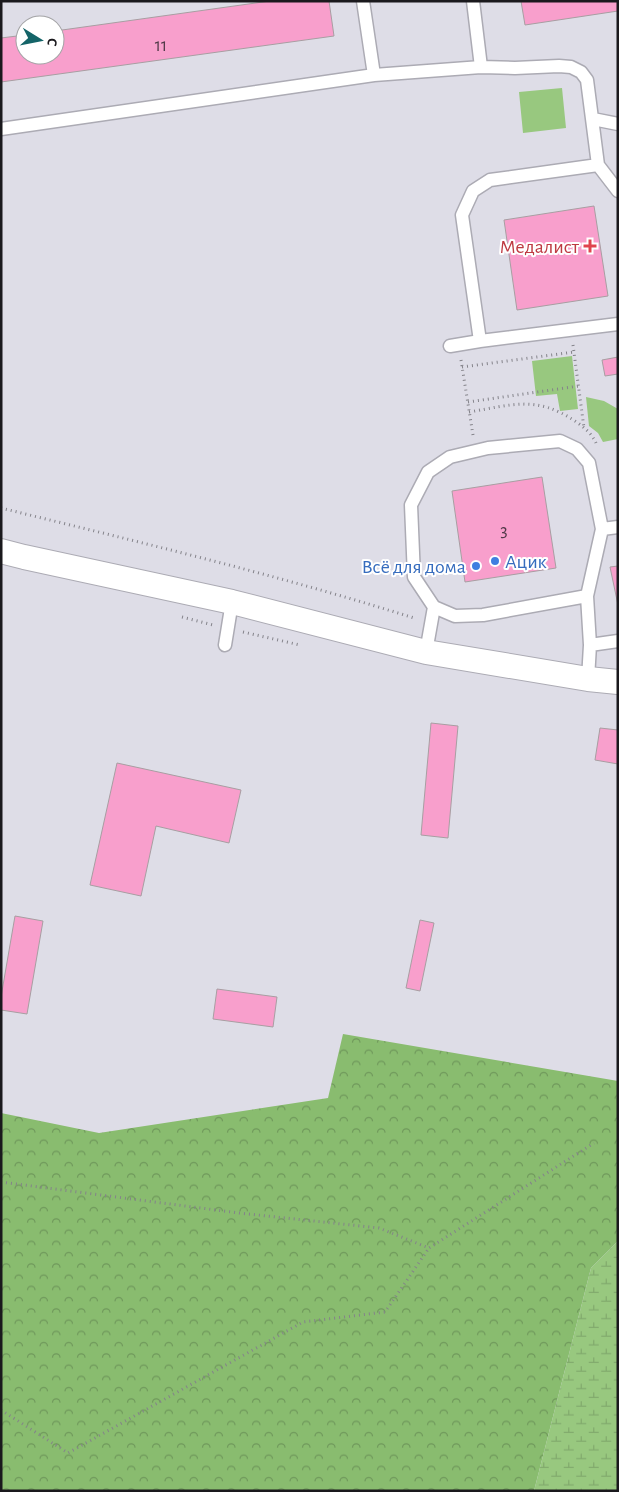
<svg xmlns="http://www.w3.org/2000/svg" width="619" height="1492" font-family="'Alegreya Sans',sans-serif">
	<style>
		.green { fill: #98c87f }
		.forest { fill: url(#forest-crowns) }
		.wetland { fill: url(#wetland-marsh) }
		.building { fill: #f89fcc; stroke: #a89ea2 }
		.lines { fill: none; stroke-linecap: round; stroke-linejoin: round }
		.service-casing { stroke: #acabb4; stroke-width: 15 }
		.minor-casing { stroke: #acabb4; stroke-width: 26 }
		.path { stroke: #84838a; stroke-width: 3; stroke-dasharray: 1 4; stroke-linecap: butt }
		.service { stroke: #fff; stroke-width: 12 }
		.minor { stroke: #fff; stroke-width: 24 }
		.health-dot { fill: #e0444e; stroke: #fff; stroke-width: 2 }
		.shop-dot { fill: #3f7fe0; stroke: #fff; stroke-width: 2 }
		.labels { text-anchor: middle; stroke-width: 4; stroke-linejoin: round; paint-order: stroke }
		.number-label { font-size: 18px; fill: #523a49 }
		.health-label { font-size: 20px; fill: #be3a42; stroke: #fff; text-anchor: end }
		.shop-label { font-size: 20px; fill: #366cbe; stroke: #fff; text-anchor: start }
	</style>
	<defs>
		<pattern id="forest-crowns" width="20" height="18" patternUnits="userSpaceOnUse" patternTransform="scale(1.25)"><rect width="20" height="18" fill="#89bc6f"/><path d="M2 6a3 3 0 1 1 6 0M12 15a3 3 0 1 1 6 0" fill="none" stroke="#6f985b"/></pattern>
		<pattern id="wetland-marsh" width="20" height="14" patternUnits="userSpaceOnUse" patternTransform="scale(1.25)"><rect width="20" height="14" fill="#98c87f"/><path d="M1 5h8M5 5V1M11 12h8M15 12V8" fill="none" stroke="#82ab6d"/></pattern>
	</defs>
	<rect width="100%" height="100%" fill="#dedde7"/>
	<!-- green -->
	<path class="green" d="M 562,88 L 566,128 L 523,133 L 519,92 Z
		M 572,356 L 578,409 L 560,411 L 557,394 L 536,396 L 532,361 Z
		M 586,397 L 604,401 L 618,409 L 618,439 L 603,442 L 598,433 L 589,426 Z"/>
	<!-- forest -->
	<path class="forest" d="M 343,1034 L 618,1081 L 618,1241 L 591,1268 L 534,1491 L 1,1491 L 1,1113 L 99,1133 L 328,1098 Z"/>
	<!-- wetland -->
	<path class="wetland" d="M 618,1241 L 618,1491 L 534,1491 L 591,1268 Z"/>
	<!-- building -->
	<path class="building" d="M 270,1 L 329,1 L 334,36 L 1,82 L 1,38 L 25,35 L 25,55 L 55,55 L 55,31 Z
		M 521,1 L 618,1 L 618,11 L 525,25 Z
		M 594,206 L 608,296 L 517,310 L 504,220 Z
		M 618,357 L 618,374 L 605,376 L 602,360 Z
		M 542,477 L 556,568 L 465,582 L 452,491 Z
		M 618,566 L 618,605 L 610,567 Z
		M 431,723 L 458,726 L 448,838 L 421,835 Z
		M 600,728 L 618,730 L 618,764 L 595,760 Z
		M 117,763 L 241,790 L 229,843 L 156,826 L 141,896 L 90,885 Z
		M 15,916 L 43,921 L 27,1014 L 1,1010 L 1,997 Z
		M 420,920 L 434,923 L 420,991 L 406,988 Z
		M 217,989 L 277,997 L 273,1027 L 213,1019 Z"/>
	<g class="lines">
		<!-- service casing -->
		<g class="service-casing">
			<path id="service" d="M 473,1 L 481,67 L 515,68 L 559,66 L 571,67 L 581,72 L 587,80 L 598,165
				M 374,75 L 481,67
				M 593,119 L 618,124
				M 1,129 L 374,75 L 363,1
				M 618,191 L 598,165 L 490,180 L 473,191 L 462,215 L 480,341 L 618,324
				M 450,346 L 480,341
				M 560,441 L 577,449 L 589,463 L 602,529 L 587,596 L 483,615 L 455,616 L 434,607 L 414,577 L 411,505 L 428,472 L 450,457 L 488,448 Z
				M 602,529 L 618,527
				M 587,596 L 590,645 L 618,641
				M 225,645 L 232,602
				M 426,652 L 434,607
				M 588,679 L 590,645"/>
		</g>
		<!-- minor casing -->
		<g class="minor-casing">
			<path id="minor" d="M 1,551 L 24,557 L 232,602 L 426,652 L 588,679 L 618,682"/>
		</g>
		<!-- path -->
		<path class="path" d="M 573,345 L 584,428
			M 461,360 L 473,435
			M 462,367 L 574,352
			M 468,402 L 579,386
			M 469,412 C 512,405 536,395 575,421 C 584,427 592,434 596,443
			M 1,508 C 139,542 278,575 414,618
			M 182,617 L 213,625
			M 243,632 L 300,645
			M 1,1182 L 239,1213 L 379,1228 L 429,1248 L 594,1143
			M 1,1410 L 68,1453 L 303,1322 L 385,1312 L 429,1248"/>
		<!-- service -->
		<use href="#service" class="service"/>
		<!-- minor -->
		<use href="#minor" class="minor"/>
	</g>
	<!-- markers -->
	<path class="health-dot" d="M587.5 238.5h5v5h5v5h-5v5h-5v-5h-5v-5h5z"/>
	<g class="shop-dot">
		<circle cx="495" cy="561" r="5"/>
		<circle cx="476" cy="566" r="5"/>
	</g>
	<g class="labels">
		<!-- number labels -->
		<g class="number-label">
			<text x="161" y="51">11</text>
			<text x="504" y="536">3</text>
		</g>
		<!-- health labels -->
		<g class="health-label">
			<text x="579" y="253">Медалист</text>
		</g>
		<!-- shop labels -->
		<g class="shop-label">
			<text x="505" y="568">Ацик</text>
			<text x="466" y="573" text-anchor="end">Всё для дома</text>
		</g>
	</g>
	<!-- border -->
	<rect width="619" height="1492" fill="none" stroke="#1a191d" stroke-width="5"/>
	<!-- north arrow -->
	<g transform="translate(40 40) rotate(100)"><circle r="24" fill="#ffffff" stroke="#a3a3a5"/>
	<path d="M0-4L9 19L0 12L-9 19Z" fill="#146468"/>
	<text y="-8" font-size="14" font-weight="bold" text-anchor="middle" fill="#1a191d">С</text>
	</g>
</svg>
